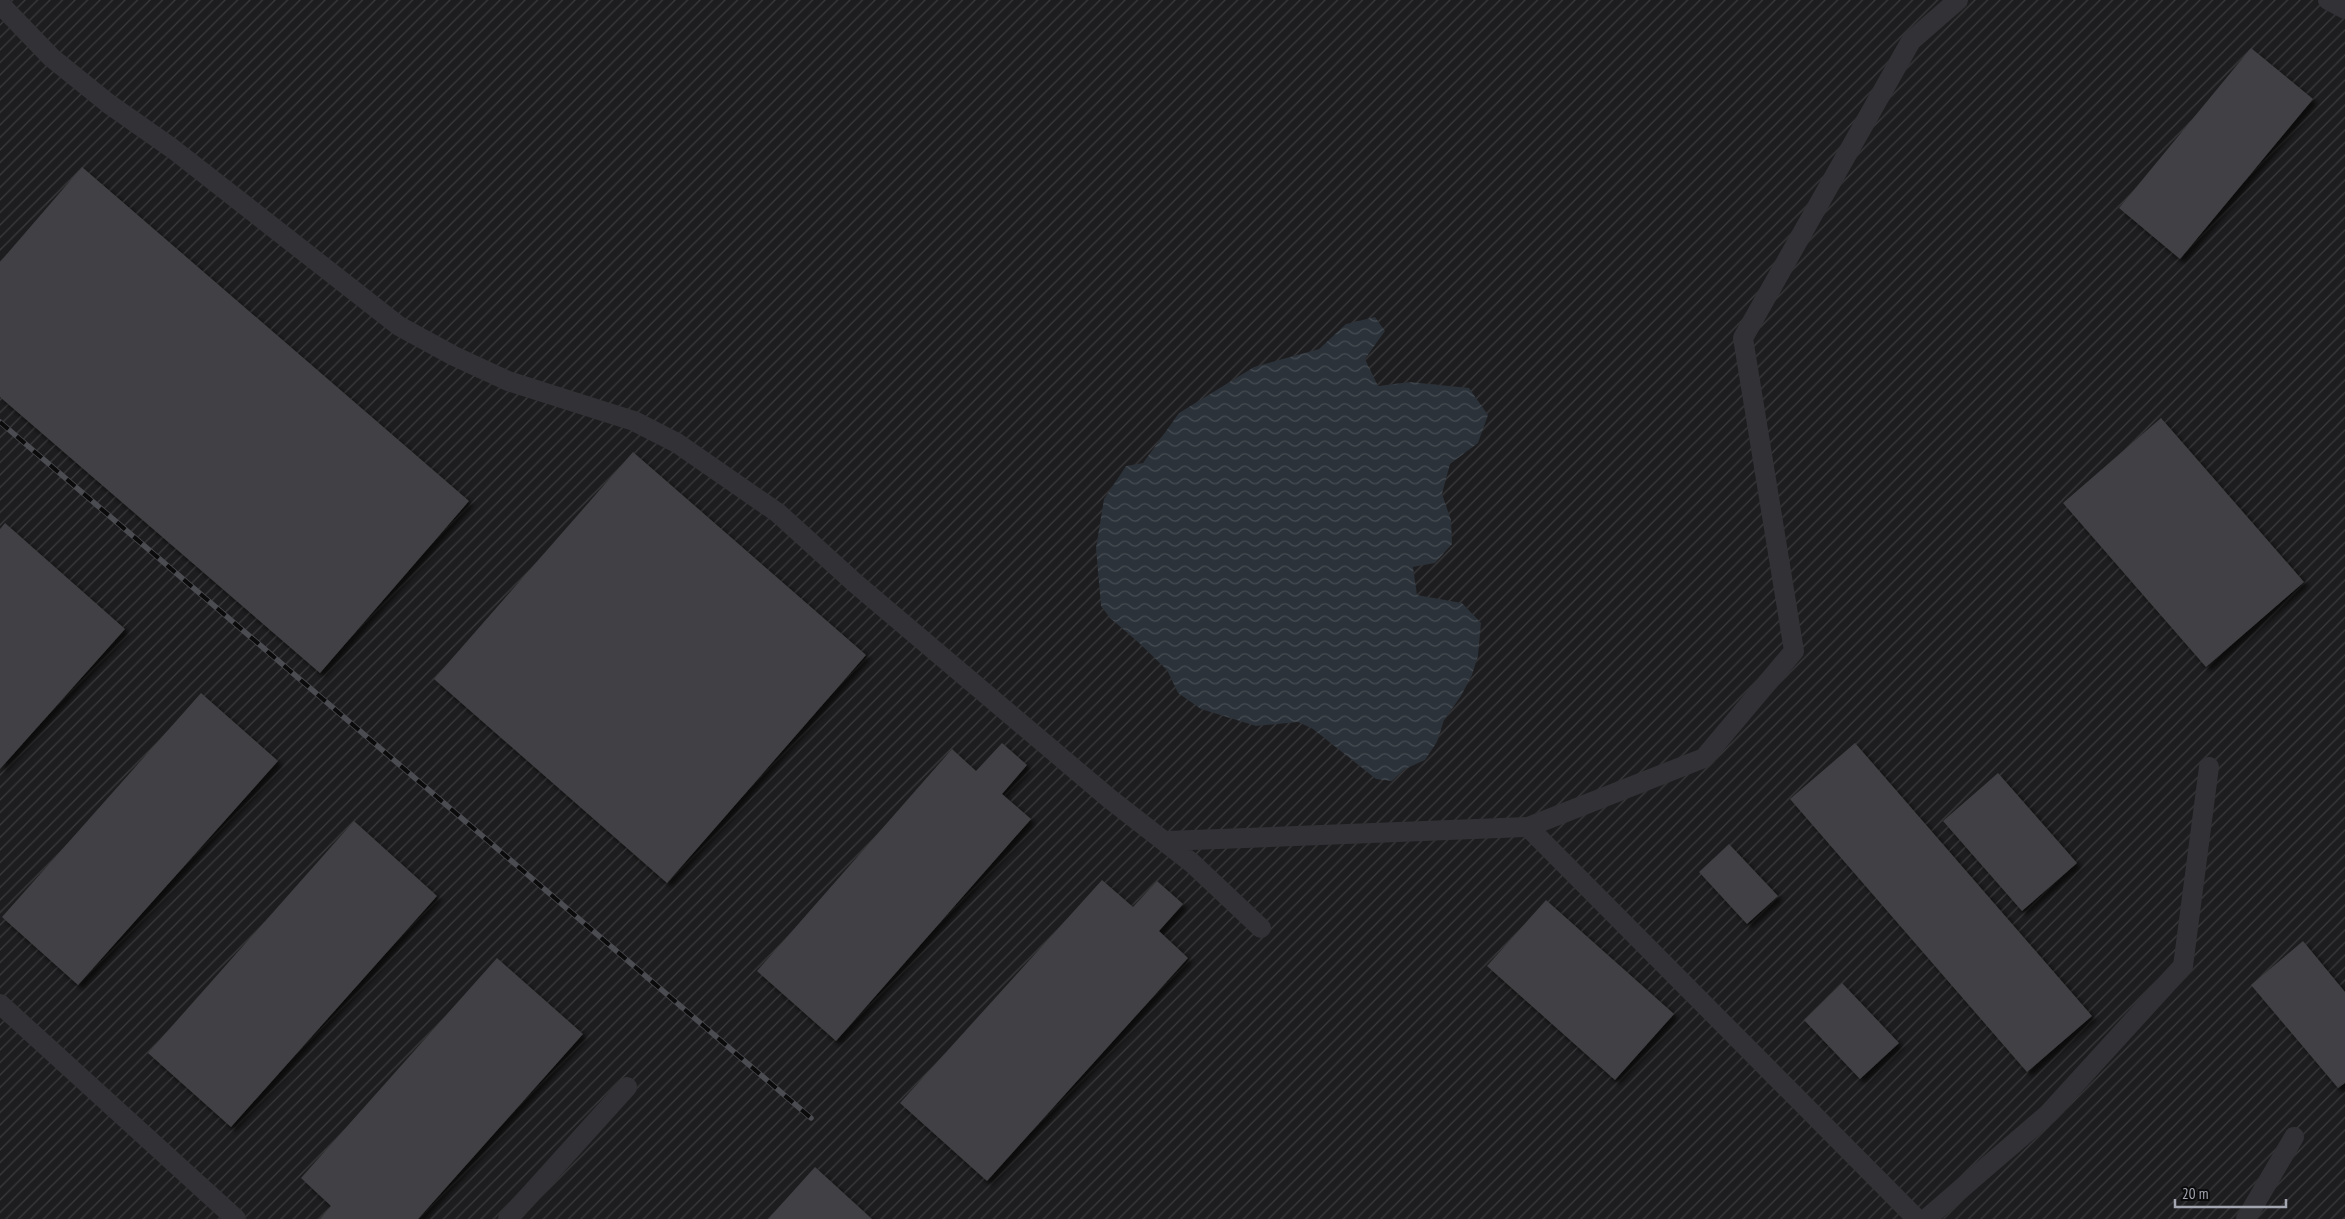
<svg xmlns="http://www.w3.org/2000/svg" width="2345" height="1219" font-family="'PT Sans Narrow',sans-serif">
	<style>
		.industrial { fill: url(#industrial-furrows) }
		.water { fill: url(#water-waves) }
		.building { fill: #404044; filter: url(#shadow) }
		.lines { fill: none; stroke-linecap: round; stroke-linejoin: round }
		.service { stroke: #323236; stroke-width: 20 }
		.rail-casing { stroke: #4b4c51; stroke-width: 5.5 }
		.rail { stroke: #0b0b0c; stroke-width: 4; stroke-dasharray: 11; stroke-linecap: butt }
	</style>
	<defs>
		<pattern id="industrial-furrows" width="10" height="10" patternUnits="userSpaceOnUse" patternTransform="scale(1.25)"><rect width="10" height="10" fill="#1d1c1e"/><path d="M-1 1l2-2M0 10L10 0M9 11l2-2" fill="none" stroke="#3b3a3c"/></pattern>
		<pattern id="water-waves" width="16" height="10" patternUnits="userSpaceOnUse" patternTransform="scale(1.25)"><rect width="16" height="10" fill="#2b3239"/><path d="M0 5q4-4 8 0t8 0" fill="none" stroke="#474d53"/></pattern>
		<filter id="shadow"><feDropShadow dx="4.5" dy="4.5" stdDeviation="2.5" flood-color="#0009"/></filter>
	</defs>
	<rect width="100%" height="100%" fill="#101012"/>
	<!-- industrial -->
	<path class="industrial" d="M 0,0 L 2345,0 L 2345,1219 L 0,1219 Z"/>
	<!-- water -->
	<path class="water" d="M 1375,317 L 1385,331 L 1365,359 L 1378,386 L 1410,382 L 1469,388 L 1488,415 L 1478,443 L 1450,464 L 1442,494 L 1451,520 L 1452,544 L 1435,563 L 1413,567 L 1417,595 L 1462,603 L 1481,623 L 1478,656 L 1472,675 L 1461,696 L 1444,720 L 1437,742 L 1425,760 L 1405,769 L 1392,781 L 1376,779 L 1313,729 L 1298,722 L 1256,726 L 1201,709 L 1178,693 L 1167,670 L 1138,642 L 1110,618 L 1101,606 L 1096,548 L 1104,499 L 1126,466 L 1143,463 L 1179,413 L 1254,367 L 1319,349 L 1346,324 Z"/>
	<!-- building -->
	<path class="building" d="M 2251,48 L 2313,99 L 2180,259 L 2119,208 Z
		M 82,167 L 469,501 L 320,673 L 0,397 L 0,262 Z
		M 2161,418 L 2304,582 L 2206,667 L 2063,503 Z
		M 633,452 L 866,655 L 667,883 L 434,679 Z
		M 5,523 L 125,629 L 0,769 L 0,529 Z
		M 201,693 L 278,761 L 78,985 L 2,917 Z
		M 1002,743 L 1027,765 L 1002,794 L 1031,819 L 836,1041 L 757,971 L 952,749 L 976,771 Z
		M 1855,743 L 2092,1016 L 2027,1072 L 1790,799 Z
		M 1998,773 L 2077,863 L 2022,911 L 1943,821 Z
		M 354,821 L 437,896 L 231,1127 L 148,1053 Z
		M 1729,844 L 1778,896 L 1747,924 L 1699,872 Z
		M 1102,880 L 1133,907 L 1157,881 L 1183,904 L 1159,931 L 1188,958 L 987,1181 L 900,1103 Z
		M 1546,900 L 1674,1014 L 1615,1080 L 1487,966 Z
		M 2303,941 L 2345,992 L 2345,1083 L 2338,1088 L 2251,985 Z
		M 497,958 L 583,1034 L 418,1219 L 320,1219 L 331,1206 L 301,1178 Z
		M 1842,983 L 1899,1043 L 1860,1079 L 1804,1020 Z
		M 815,1167 L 872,1219 L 768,1219 Z"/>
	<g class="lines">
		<!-- service -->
		<path class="service" d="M 2328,0 L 2345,9
			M 0,4 L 52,58 L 109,104 L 173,149 L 399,326 L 454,356 L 508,381 L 634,421 L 677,443 L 778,513 L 855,583 L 1110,799 L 1192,863 L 1261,928
			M 1528,827 L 1917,1219
			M 1166,841 L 1528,827 L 1704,758 L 1794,651 L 1743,338 L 1911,41 L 1958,0
			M 0,1004 L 236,1219
			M 508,1219 L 627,1087
			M 1926,1219 L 2048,1114 L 2183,966 L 2209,767
			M 2246,1219 L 2294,1137"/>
		<!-- rail casing -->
		<g class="rail-casing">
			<path id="rail" d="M 0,422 L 811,1118"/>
		</g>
		<!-- rail -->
		<use href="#rail" class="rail"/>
	</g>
	<!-- scale -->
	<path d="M2175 1199v8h111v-8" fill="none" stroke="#a3a6b1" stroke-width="2.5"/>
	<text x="2182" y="1199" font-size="15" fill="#a3a6b1" stroke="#0b0b0c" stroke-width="4" paint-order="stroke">20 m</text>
</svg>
